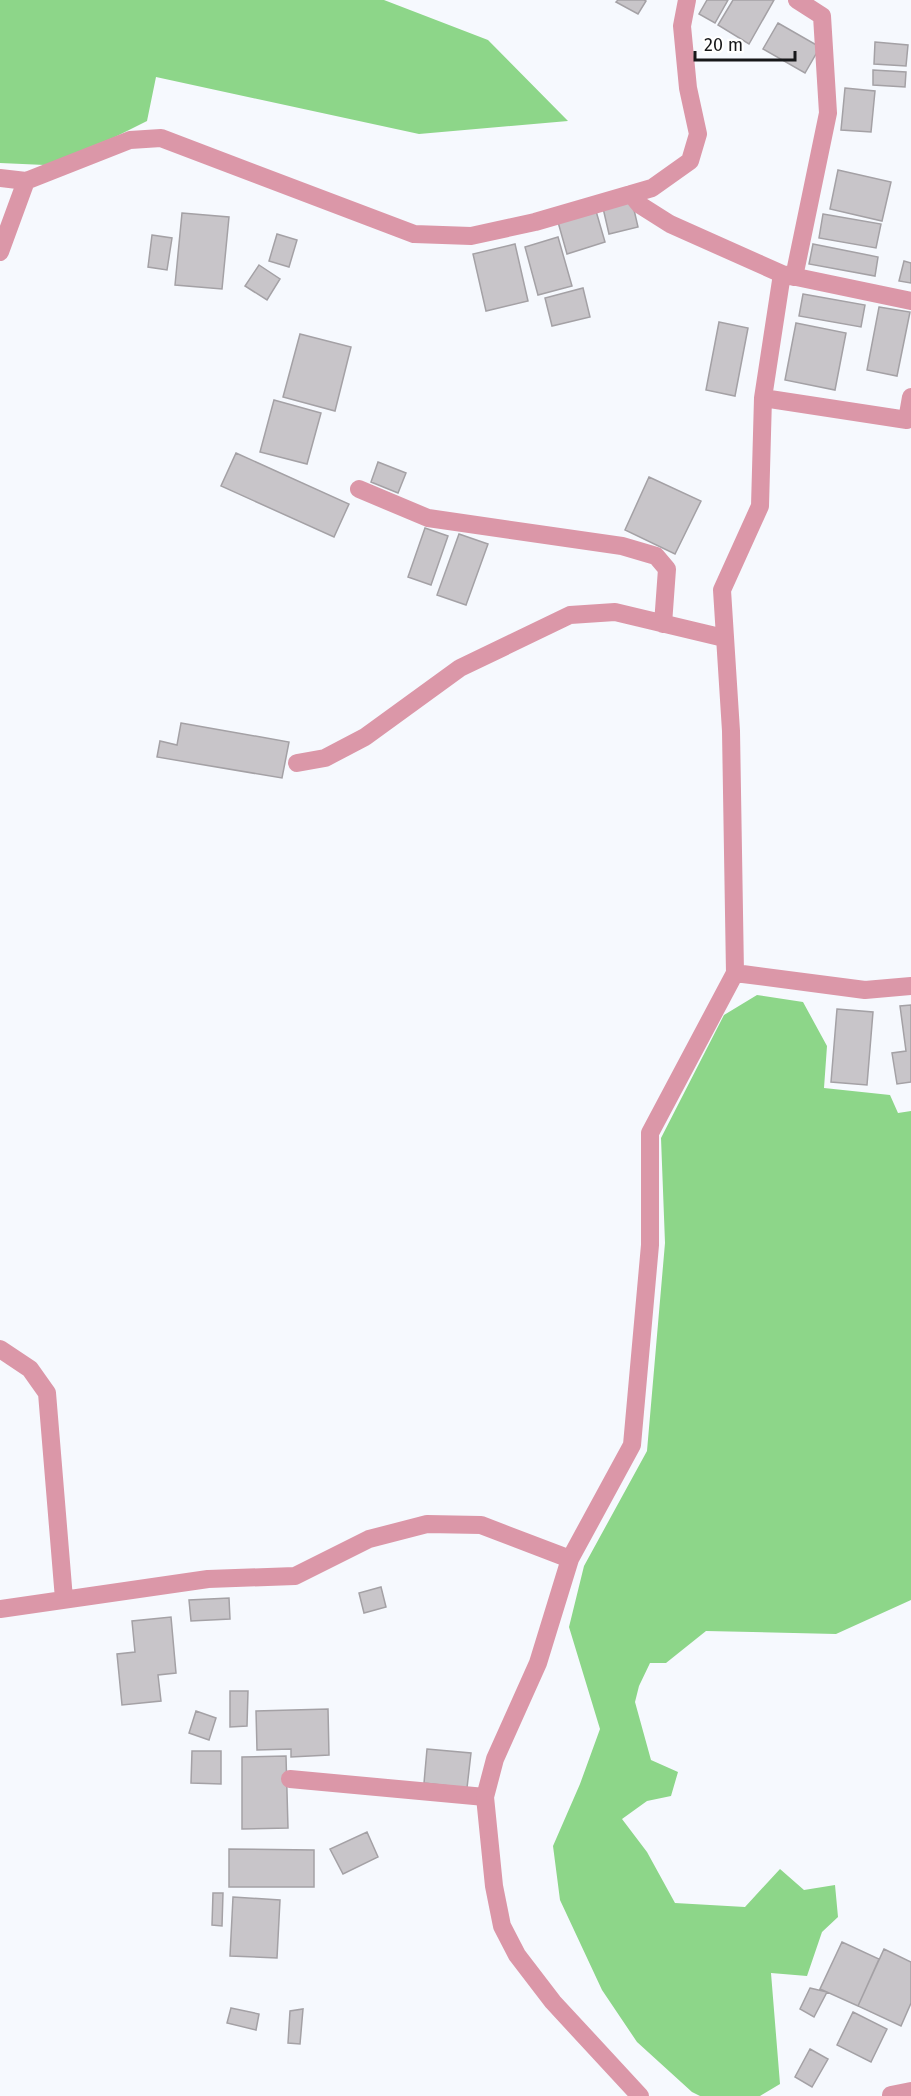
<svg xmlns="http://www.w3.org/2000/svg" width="911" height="2096" font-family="'Fira Sans',sans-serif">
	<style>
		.forest { fill: #8dd689 }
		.building { fill: #c8c5c9; stroke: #a4a1a5; stroke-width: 1.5 }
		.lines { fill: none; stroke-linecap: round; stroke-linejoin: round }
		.lane { stroke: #db97a8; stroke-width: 18 }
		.street { stroke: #db97a8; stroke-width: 18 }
	</style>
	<rect width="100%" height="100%" fill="#f6f9fe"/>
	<!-- forest -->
	<path class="forest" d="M 0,0 L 384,0 L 488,40 L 568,121 L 419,134 L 156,77 L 147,121 L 115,137 L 45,165 L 0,163 Z
		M 757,995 L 803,1002 L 827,1046 L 824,1088 L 890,1095 L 898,1113 L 911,1111 L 911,1600 L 836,1634 L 706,1631 L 666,1663 L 650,1663 L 639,1686 L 635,1702 L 651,1760 L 678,1772 L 671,1796 L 647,1801 L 622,1819 L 647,1852 L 675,1903 L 745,1907 L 780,1869 L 804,1890 L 835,1885 L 838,1917 L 822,1932 L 807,1976 L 771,1973 L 780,2084 L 760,2096 L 700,2096 L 692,2092 L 637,2042 L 602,1990 L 560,1900 L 553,1846 L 580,1784 L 600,1729 L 569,1627 L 584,1566 L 647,1451 L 665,1243 L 661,1138 L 724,1015 Z"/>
	<!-- building -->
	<path class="building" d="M 618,0 L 644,0 L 646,1 L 638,14 L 616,2 Z
		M 707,0 L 728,0 L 715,23 L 699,14 Z
		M 733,0 L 774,0 L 749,44 L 718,25 Z
		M 778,23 L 820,47 L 805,73 L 763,49 Z
		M 875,42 L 908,45 L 906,66 L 874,64 Z
		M 873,70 L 906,72 L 905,87 L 873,85 Z
		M 845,88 L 875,91 L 871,132 L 841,130 Z
		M 838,170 L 891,182 L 882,221 L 830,209 Z
		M 632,201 L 638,227 L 609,234 L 603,208 Z
		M 596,211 L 605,242 L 567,254 L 558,222 Z
		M 182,213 L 229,217 L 222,289 L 175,285 Z
		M 823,214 L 881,224 L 876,248 L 819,238 Z
		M 277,234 L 297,240 L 289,267 L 269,261 Z
		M 152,235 L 172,238 L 167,270 L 148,267 Z
		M 558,237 L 572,286 L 538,295 L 525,247 Z
		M 515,244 L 528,301 L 486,311 L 473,254 Z
		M 813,244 L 878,257 L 875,276 L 809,264 Z
		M 904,261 L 911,263 L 911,283 L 899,281 Z
		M 259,265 L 280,279 L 267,300 L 245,286 Z
		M 583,288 L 590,317 L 552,326 L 545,298 Z
		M 803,294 L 865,305 L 861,327 L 799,316 Z
		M 879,307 L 910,312 L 897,376 L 867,370 Z
		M 719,322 L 748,328 L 735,396 L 706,390 Z
		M 796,323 L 846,333 L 835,390 L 785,380 Z
		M 300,334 L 351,347 L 335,411 L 283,397 Z
		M 274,400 L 321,413 L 307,464 L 260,452 Z
		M 236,453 L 349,504 L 334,537 L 221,486 Z
		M 378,462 L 406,473 L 398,493 L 371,482 Z
		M 649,477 L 701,501 L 675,554 L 625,530 Z
		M 425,528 L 448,536 L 431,585 L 408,577 Z
		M 459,534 L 488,544 L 466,605 L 437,595 Z
		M 181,723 L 289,742 L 282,778 L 157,757 L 160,741 L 177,745 Z
		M 911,1005 L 911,1082 L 897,1084 L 892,1053 L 906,1051 L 900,1006 Z
		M 837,1009 L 873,1012 L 867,1085 L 831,1082 Z
		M 381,1587 L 386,1607 L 364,1613 L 359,1593 Z
		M 229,1598 L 230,1619 L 191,1621 L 189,1600 Z
		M 171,1617 L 176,1673 L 158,1675 L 161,1701 L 122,1705 L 117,1654 L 135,1652 L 132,1621 Z
		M 230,1691 L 248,1691 L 247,1726 L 230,1727 Z
		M 328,1709 L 329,1755 L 291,1757 L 291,1749 L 257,1750 L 256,1711 Z
		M 196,1711 L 216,1718 L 209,1740 L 189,1733 Z
		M 427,1749 L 471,1753 L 467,1788 L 424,1783 Z
		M 192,1751 L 221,1751 L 221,1784 L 191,1783 Z
		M 286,1756 L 288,1828 L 242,1829 L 242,1757 Z
		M 367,1832 L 378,1857 L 343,1874 L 330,1849 Z
		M 229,1849 L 314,1850 L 314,1887 L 229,1887 Z
		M 213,1893 L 223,1893 L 222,1926 L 212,1925 Z
		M 233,1897 L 280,1900 L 277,1958 L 230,1956 Z
		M 842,1942 L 879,1959 L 858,2006 L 820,1989 Z
		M 884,1949 L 911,1962 L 911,2003 L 901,2026 L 858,2006 Z
		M 810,1988 L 827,1992 L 814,2017 L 800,2009 Z
		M 231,2008 L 259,2014 L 256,2030 L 227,2023 Z
		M 303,2009 L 300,2044 L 288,2043 L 290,2011 Z
		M 853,2012 L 887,2029 L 871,2062 L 837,2045 Z
		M 810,2049 L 828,2059 L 812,2087 L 795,2077 Z"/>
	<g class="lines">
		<!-- lane -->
		<path class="lane" d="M 290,1779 L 485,1797
			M 891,2095 L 911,2091"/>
		<!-- street -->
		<path class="street" d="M 0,178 L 26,181
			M 631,194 L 640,205 L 670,224 L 782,274 L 911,301
			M 0,252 L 26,181 L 130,140 L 161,138 L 414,234 L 471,236 L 535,222 L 652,188 L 690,161 L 698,134 L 688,88 L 682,26 L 687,0
			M 794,277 L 828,113 L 822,16 L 797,0
			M 763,398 L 907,420 L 911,397
			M 359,489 L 428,518 L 622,546 L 656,556 L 667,569 L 663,624
			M 297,763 L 325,758 L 365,737 L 460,668 L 570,615 L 615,612 L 724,638
			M 735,973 L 865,990 L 911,986
			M 0,1349 L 30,1369 L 47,1393 L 64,1599
			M 0,1609 L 208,1579 L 295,1576 L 369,1539 L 427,1524 L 481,1525 L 570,1559
			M 640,2096 L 553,2002 L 517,1955 L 502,1926 L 494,1886 L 485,1797 L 495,1759 L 538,1663 L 570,1559 L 632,1445 L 650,1245 L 650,1133 L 735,973 L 731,731 L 722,590 L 760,506 L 763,398 L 782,274"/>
	</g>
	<!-- scale -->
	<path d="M695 51v9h100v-9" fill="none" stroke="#161719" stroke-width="3"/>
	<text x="704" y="51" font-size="18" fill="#161719" stroke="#ffffff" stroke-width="4.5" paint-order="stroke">20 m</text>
</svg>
